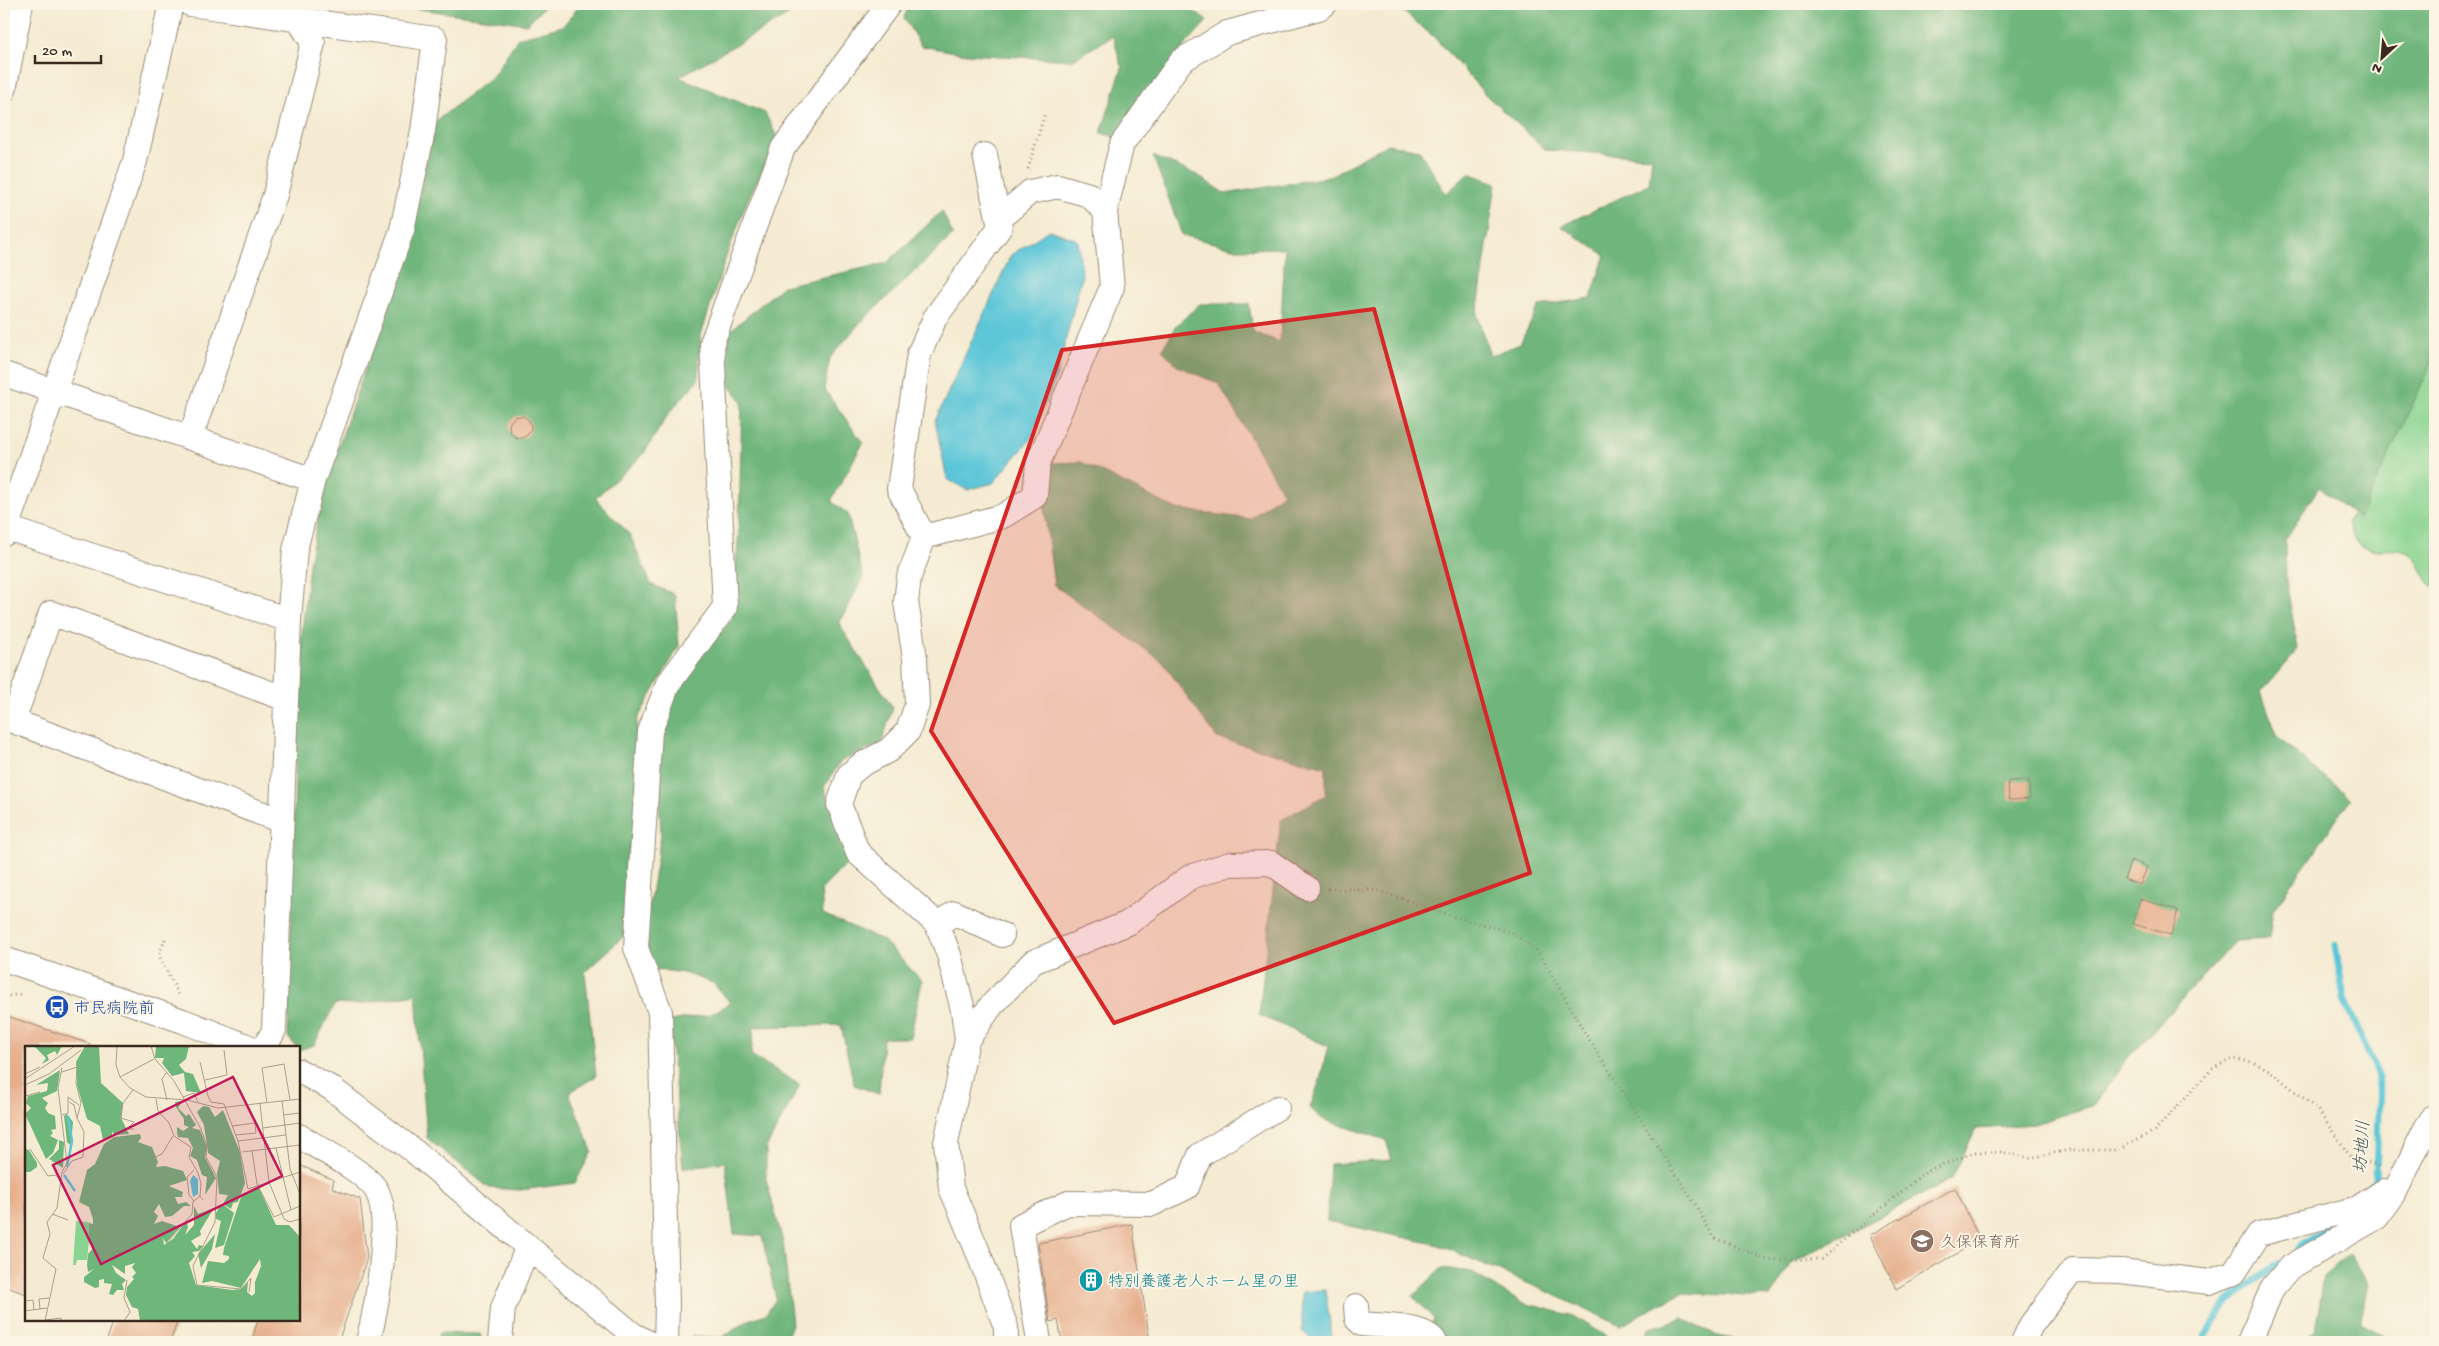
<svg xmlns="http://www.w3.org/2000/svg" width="2439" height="1346" font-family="'Gochi Hand','Klee One',sans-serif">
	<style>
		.green { fill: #8ad491; stroke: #627f58 }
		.forest { fill: #6fb67b; stroke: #55704c }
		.water { fill: #5cc6d8; stroke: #4c787b }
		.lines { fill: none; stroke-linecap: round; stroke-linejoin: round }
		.stream { stroke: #5cc6d8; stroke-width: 7 }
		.building { fill: #e6ae8c }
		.minor-casing { stroke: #988a78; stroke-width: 26 }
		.path { stroke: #988a78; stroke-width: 3; stroke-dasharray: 1 4; stroke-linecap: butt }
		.minor { stroke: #fff; stroke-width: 24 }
		.marked { fill: #d62828; fill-opacity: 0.2; stroke: #d62828; stroke-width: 4; stroke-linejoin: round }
		.labels { text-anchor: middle; stroke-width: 4; stroke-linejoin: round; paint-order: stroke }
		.transit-label { font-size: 16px; fill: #164399; stroke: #fcf5e5; text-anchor: start }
		.education-label { font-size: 16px; fill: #785e54; stroke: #fcf5e5; text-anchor: start }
		.culture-label { font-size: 16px; fill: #0d838f; stroke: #fcf5e5; text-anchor: start }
		.water-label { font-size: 18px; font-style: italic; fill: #455956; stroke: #fcf5e5 }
		.inset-river { fill: none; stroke: #5cc6d8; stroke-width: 2.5 }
		.inset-road { fill: none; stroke: #ab9e8a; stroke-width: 1 }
		.view { fill: #c2185b; fill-opacity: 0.15; stroke: #c2185b; stroke-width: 2.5 }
		.inset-edge { fill: none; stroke: #3b2a1e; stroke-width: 2.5 }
	</style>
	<rect width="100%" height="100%" fill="#fcf5e5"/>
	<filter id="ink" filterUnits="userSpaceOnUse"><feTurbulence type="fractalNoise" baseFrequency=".02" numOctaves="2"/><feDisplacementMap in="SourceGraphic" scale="10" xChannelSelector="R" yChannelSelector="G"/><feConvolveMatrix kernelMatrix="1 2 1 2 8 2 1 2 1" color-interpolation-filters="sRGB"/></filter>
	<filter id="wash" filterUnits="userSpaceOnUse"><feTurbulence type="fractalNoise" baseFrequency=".0096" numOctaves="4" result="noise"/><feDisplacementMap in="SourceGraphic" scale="20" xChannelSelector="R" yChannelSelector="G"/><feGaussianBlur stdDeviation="1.12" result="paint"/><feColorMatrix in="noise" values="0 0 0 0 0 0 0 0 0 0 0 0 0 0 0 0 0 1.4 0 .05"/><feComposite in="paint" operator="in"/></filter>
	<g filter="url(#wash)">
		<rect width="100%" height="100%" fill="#f5ebd2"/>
		<!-- green -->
		<path class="green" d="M 2435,357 L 2435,587 C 2423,582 2423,565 2413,556 C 2397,543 2374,557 2358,543 C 2353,538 2350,528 2347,522 Z"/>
		<!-- forest -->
		<path class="forest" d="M 383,4 L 547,4 L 527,24 Z
			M 581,4 L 781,4 L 790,14 L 679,77 L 765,113 L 778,139 L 747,201 L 726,257 L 701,335 L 698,380 L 669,413 L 643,455 L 595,498 L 630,535 L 651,584 L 675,595 L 679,646 L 637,720 L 638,816 L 626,859 L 624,936 L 585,972 L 596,1076 L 569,1093 L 592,1151 L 575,1183 L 520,1190 L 489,1188 L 427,1138 L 416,994 L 360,1004 L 335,1004 L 314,1045 L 299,1050 L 288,1037 L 298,672 L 309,564 L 324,487 L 409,244 L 435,122 L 493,76 L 518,38 L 563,26 Z
			M 909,4 L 1184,4 L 1207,21 L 1178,53 L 1119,138 L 1101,133 L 1122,68 L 1113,36 L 1072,60 L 967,54 L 921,46 L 904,18 Z
			M 1394,4 L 2435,4 L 2435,356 L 2359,519 L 2319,487 L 2285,540 L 2286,580 L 2298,649 L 2261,692 L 2278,738 L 2351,799 L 2273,910 L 2269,939 L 2235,941 L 2125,1061 L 2095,1105 L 2034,1124 L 1976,1128 L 1952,1179 L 1791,1263 L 1770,1297 L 1682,1293 L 1620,1326 L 1555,1295 L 1439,1245 L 1327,1221 L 1330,1164 L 1392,1160 L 1386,1140 L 1322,1119 L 1310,1108 L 1320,1080 L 1328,1046 L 1259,1015 L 1281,820 L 1326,795 L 1326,767 L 1217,738 L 1162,661 L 1054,585 L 1044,506 L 1052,463 L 1081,462 L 1176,509 L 1250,519 L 1283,493 L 1219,384 L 1178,366 L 1162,350 L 1176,326 L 1200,304 L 1249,304 L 1253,332 L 1280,342 L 1285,248 L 1237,249 L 1182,235 L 1153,156 L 1197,175 L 1225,194 L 1328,177 L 1388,144 L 1419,150 L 1446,194 L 1469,173 L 1496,183 L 1477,315 L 1490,356 L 1520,344 L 1539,306 L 1591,298 L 1605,255 L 1561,226 L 1649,184 L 1652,157 L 1546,150 L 1486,95 L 1434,37 Z
			M 942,211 L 953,235 L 859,324 L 830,358 L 824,389 L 863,443 L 831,501 L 848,514 L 863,578 L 839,624 L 893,708 L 881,744 L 841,761 L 824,787 L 849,862 L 821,890 L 823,914 L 884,941 L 922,981 L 910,1038 L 883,1038 L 879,1094 L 854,1085 L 841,1025 L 754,1027 L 751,1055 L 800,1085 L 766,1148 L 766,1179 L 783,1242 L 792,1324 L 785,1342 L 689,1342 L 692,1335 L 721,1338 L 749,1320 L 766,1314 L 776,1299 L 762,1236 L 734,1234 L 725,1162 L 683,1168 L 669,1021 L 709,1015 L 731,1003 L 713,983 L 684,973 L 654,969 L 644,936 L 661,835 L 658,776 L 660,722 L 677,682 L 732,619 L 739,530 L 742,401 L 720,373 L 724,336 L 783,286 L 887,263 Z
			M 2349,1253 L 2369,1284 L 2360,1323 L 2394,1342 L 2302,1342 L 2315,1331 L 2324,1277 Z
			M 1442,1268 L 1471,1272 L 1520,1302 L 1574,1316 L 1610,1339 L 1611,1342 L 1422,1342 L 1434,1319 L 1413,1296 Z
			M 1683,1318 L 1714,1335 L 1747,1342 L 1644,1342 L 1648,1329 Z
			M 439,1333 L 480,1334 L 483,1342 L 436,1342 Z"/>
		<!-- water -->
		<path class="water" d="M 1049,230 L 1078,240 L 1082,276 L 1056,377 L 1030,440 L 993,483 L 967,490 L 947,479 L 935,421 L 1011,255 Z
			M 1325,1290 L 1333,1342 L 1316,1342 L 1302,1331 L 1302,1292 Z"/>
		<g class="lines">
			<!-- stream -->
			<path class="stream" d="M 2335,945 L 2344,999 L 2379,1077 L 2376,1181 L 2367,1189
				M 2298,1250 L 2332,1222
				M 2201,1342 L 2228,1301 L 2279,1264"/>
		</g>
		<g id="blocks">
			<!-- building -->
			<path class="building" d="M509 427a11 11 0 1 1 22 0a11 11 0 1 1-22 0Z
				M 2029,780 L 2030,799 L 2009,800 L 2008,781 Z
				M 2131,860 L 2147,867 L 2140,885 L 2124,879 Z
				M 2140,899 L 2178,910 L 2171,935 L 2133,924 Z
				M 4,1015 L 90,1044 L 90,1047 L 26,1047 L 26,1294 L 4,1286 Z
				M 299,1165 L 334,1180 L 332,1188 L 360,1199 L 367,1258 L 338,1342 L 251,1342 L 258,1320 L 299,1320 Z
				M 1955,1188 L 1980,1240 L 1896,1289 L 1870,1235 Z
				M 1132,1224 L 1150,1342 L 1062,1342 L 1058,1320 L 1050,1322 L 1038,1243 Z
				M 114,1320 L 178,1320 L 170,1342 L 106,1342 Z"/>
		</g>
	</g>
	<g filter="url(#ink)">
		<use href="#blocks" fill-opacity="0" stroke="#988a78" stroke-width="1"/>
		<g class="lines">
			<!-- minor casing -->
			<g class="minor-casing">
				<path id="minor" d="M 190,4 L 435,39 L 423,131 L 402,230 L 313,480 L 295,550 L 289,620 L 274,1030 L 265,1047
					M 4,90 L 21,4
					M 985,155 L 1000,227 L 935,318 L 919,354 L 899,489 L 924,537 L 909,577 L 906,602 L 915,658 L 917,705 L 908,731 L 889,750 L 861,765 L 849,775 L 839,804 L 858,853 L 937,924 L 949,955 L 963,1010 L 967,1040 L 946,1143 L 951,1188 L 978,1252 L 1006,1327 L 1006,1342
					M 1105,211 L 1122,144 L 1181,61 L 1227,33 L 1319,8 L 1325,4
					M 4,374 L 313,480
					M 190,438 L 275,195 L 313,43 L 298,19 L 298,9
					M 4,527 L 289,620
					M 4,534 L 135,161 L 171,4
					M 924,537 L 1003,516 L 1035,496 L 1038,463 L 1112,287 L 1105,211 L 1089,195 L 1058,186 L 1030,192 L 1007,212 L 998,215
					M 282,821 L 13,721 L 51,613 L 286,699
					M 937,924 L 955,913 L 1002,935
					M 4,959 L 183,1021 L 249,1047
					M 967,1040 L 991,1006 L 1033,962 L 1128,923 L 1190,877 L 1230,864 L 1271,863 L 1307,888
					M 299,1071 L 331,1088 L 415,1152 L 632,1334 L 647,1342
					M 299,1136 C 318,1148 362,1170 375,1188 C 394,1215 376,1310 368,1342
					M 1356,1306 L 1357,1319 L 1362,1324 C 1381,1326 1426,1325 1435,1342
					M 500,1342 L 503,1308 L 528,1246
					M 666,1342 L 667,1305 L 660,1012 L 636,948 L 650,731 L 668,684 L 725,607 L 712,343 L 783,148 L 889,4
					M 1039,1342 L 1021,1225 L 1068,1203 L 1152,1204 L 1187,1187 L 1200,1155 L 1277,1108
					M 2023,1342 L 2031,1325 L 2073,1270 L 2121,1271 L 2209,1282 L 2234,1273 L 2259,1234 L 2358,1208 L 2384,1191 L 2394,1194
					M 2249,1342 L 2273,1287 L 2289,1268 L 2377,1217 L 2394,1194 L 2426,1128 L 2435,1116"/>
			</g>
			<!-- path -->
			<path class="path" d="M 1028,169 L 1045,113
				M 1328,889 L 1377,890 L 1452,916 L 1511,932 L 1539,953 L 1585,1033 L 1695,1204 L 1713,1237 L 1767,1260 L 1821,1259 L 1926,1171 L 1976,1152 L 2001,1152 L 2030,1158 L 2069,1150 L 2118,1150 L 2154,1131 L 2212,1069 L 2232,1059 L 2253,1062 L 2269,1070 L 2317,1109 L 2350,1156 L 2381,1167
				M 165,939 L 159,956 L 179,995
				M 4,997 L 21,994"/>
			<!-- minor -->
			<use href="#minor" class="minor"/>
		</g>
	</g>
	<!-- marked area -->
	<path class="marked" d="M 1374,309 L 1530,873 L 1114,1023 L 931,731 L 1062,350 Z"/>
	<!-- icons -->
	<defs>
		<g id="bus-disc" transform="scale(1.25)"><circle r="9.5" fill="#1a4fb4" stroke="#fcf5e5"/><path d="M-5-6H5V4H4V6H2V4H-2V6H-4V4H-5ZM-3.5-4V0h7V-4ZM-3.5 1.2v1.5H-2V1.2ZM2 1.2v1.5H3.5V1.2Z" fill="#fff"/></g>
		<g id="school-disc" transform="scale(1.25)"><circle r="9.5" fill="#8d6e63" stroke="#fcf5e5"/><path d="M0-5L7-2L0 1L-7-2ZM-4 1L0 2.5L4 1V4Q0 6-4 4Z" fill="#fff"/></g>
		<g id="building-disc" transform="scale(1.25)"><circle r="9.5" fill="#0f9aa8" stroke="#fcf5e5"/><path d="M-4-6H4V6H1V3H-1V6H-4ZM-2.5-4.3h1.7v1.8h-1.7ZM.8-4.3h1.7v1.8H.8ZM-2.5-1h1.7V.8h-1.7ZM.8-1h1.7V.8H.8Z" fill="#fff"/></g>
	</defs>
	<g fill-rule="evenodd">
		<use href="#bus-disc" x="57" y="1007"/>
		<use href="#school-disc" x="1922" y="1241"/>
		<use href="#building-disc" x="1091" y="1280"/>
	</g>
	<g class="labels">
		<!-- transit labels -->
		<g class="transit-label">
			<text x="74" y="1013">市民病院前</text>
		</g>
		<!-- education labels -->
		<g class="education-label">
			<text x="1940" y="1247">久保保育所</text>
		</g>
		<!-- culture labels -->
		<g class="culture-label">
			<text x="1108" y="1286">特別養護老人ホーム星の里</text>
		</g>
		<!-- water labels -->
		<g class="water-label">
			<text transform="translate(2361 1147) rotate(-86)" y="6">坊地川</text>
		</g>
	</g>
	<!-- overview -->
	<g transform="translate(25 1046)">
		<rect width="275" height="275" fill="#f5ebd2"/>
		<path d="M 51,175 L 64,176 L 64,195 L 62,214 L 52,214 L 51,219 L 48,219 Z" fill="#8ad491"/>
		<path d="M 9,0 L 37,0 L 32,9 L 30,5 L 22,9 L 24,14 L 17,18 L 21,12 ZM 60,0 L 74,0 L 76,37 L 98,57 L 96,72 L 104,88 L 89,89 L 87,85 L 87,91 L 78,94 L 75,80 L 62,73 L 52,39 L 51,16 ZM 131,0 L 164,0 L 161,13 L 154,19 L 160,26 L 168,28 L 176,47 L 161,45 L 159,27 L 147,30 L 137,17 L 139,12 L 130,12 ZM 35,24 L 32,45 L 17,52 L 23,57 L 20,62 L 23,67 L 30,70 L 31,83 L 26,84 L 28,87 L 25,90 L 33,94 L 28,107 L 21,113 L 0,68 L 6,62 L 1,57 L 3,50 L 22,45 L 23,37 L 11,39 ZM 157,55 L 153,62 L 161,70 L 164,68 L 171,79 L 167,82 L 175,84 L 182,101 L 180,111 L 191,132 L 180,149 L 182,131 L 177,129 L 172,114 L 165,110 L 168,102 L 163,92 L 153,91 L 152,86 L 152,81 L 158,85 L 164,81 L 159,79 L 159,73 L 151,61 L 150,56 ZM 178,60 L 184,61 L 190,71 L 198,64 L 215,106 L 220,137 L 213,156 L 208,157 L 206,163 L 198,158 L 203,149 L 194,148 L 192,127 L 195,115 L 183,107 L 179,79 L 172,66 ZM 42,68 L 48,76 L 46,100 L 42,96 L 39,70 ZM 115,88 L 116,92 L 113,96 L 127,101 L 133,116 L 131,121 L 140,120 L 158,125 L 162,134 L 144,140 L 158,146 L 157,151 L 150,151 L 153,158 L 161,156 L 166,160 L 159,160 L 147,170 L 140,171 L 134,158 L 129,166 L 133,170 L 129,178 L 137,175 L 155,181 L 141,197 L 138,192 L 139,199 L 148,193 L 159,178 L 162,177 L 163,181 L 160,189 L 169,179 L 169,160 L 173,168 L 189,162 L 175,185 L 176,189 L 166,195 L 172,203 L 174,199 L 178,200 L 174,205 L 167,206 L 170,210 L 164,217 L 171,239 L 207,244 L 216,243 L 223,236 L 222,246 L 227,250 L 230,247 L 230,236 L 236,220 L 235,213 L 216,242 L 187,235 L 177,237 L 183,215 L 199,217 L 204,213 L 204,210 L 198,209 L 199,202 L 217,148 L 234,142 L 251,179 L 264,179 L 275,191 L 275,275 L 115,275 L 113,263 L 107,261 L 101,249 L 102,241 L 109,233 L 107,231 L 111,227 L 107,221 L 110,217 L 100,220 L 100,228 L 87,219 L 91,227 L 101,234 L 97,238 L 99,244 L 92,244 L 88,249 L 84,248 L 87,238 L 79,237 L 79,233 L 74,234 L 74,241 L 70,242 L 59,236 L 59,231 L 69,223 L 63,226 L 62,219 L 63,208 L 68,202 L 64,195 L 64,177 L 68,178 L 68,173 L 64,161 L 54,156 L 62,124 L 70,118 L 79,98 L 89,91 ZM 34,94 L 39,96 L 38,122 L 24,113 L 34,103 ZM 0,103 L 4,104 L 12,117 L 12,121 L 5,126 L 0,126 ZM 195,160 L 200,160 L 209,167 L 199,199 L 190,202 L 196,175 L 191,173 L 191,167 ZM 190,188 L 187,203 L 176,222 L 173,208 Z" fill="#6fb67b"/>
		<path d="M 168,129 L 173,133 L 173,148 L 168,151 L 165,135 Z" fill="#5cc6d8"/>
		<path class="inset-river" d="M 42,121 L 47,95 L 43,70M 39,129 L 50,145"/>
		<path class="inset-road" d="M 92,0 L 91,19 L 95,31 L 105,42 L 121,51 L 162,54 L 193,62 L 275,53M 126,0 L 130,13 L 149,35 L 176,83 L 182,100 L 181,111 L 192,131 L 190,176 L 168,220 L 172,239 L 216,243 L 226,232 L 224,246M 175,16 L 183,50 L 186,56 L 199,58 L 213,95 L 223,143 L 275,126M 37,26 L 52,21 L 51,37 L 56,57 L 52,72 L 59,86 L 58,111 L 47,115 L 38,128M 142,26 L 137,33 L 142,54M 0,28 L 15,21M 95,31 L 129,13M 0,33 L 50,0M 180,34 L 202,29 L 199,4M 0,39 L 24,28 L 56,4M 108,44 L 98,57 L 96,72 L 109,76 L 102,83 L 109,83M 0,50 L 15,46M 158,51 L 169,47 L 173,56M 131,53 L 133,65 L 144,77 L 149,90 L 166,101 L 164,111 L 173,127 L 176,137 L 175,150 L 178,154M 257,55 L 265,123 L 275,148M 44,56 L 49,59 L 52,72M 242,57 L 237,22 L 259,18 L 265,54M 235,58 L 244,136 L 259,173 L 265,176 L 275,173M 37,69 L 43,67 L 43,51 L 54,59M 258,69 L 275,67M 207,80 L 230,77 L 231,87 L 211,89M 238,82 L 275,77M 213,95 L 261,89M 251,102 L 266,164M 5,103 L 23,130 L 30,129 L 37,134M 227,105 L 232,138 L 249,171 L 275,160M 217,106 L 275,99M 128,112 L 137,108 L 148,90M 169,124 L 162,131 L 164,149 L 169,155 L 175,150M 27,168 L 43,174M 141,198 L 167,168 L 168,155M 0,255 L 8,254 L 9,264M 15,263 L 14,253 L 24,252M 0,265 L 22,262M 20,274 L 36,272 L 36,275M 20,275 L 31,223 L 18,212 L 25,188 L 22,176 L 32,162 L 37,126 L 42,117 L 33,42 L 37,22M 99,275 L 105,266 L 99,252 L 102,234"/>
		<path class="view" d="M 208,31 L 257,130 L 76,218 L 28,119 Z"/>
		<rect width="275" height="275" class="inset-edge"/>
	</g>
	<!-- margin -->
	<rect width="2439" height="1346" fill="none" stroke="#fcf5e5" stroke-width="20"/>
	<!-- north arrow -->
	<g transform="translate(2382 58) rotate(206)" stroke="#fcf5e5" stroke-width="4" paint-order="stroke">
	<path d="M0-4L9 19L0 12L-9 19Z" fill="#3b2a1e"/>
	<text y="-8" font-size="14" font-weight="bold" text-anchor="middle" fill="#3b2a1e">N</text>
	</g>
	<!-- scale -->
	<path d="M35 55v8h66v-8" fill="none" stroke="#3b2a1e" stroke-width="2.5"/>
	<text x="42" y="55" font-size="15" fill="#3b2a1e" stroke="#fcf5e5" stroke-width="4" paint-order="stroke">20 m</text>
</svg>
